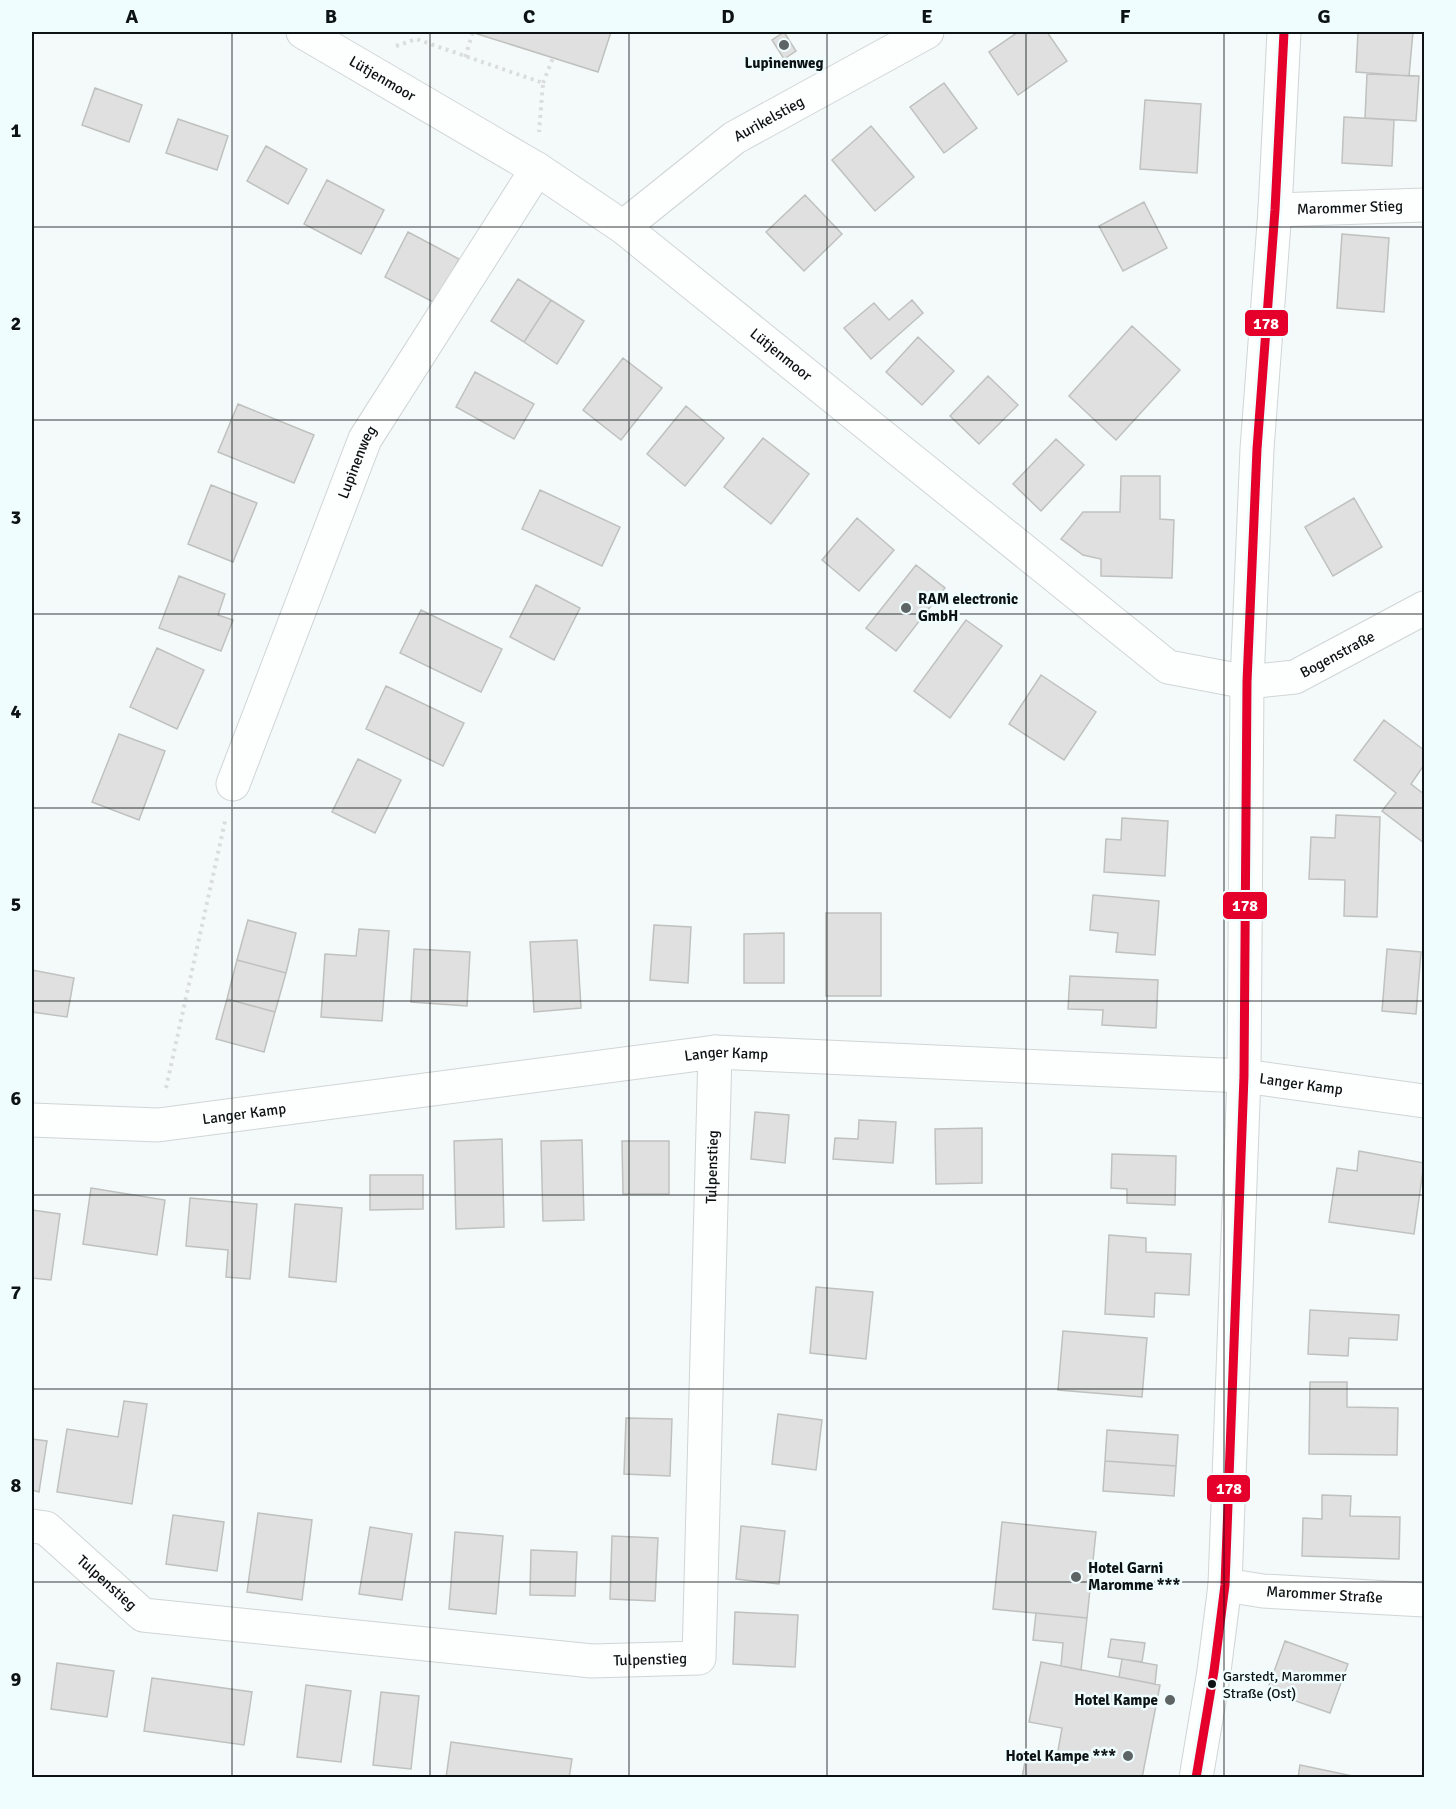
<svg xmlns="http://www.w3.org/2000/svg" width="1456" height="1809" font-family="Signika,sans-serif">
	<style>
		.building { fill: #dfe0df; stroke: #bfc1bf; stroke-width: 1.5 }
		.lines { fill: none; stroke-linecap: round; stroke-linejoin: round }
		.minor-casing { stroke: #d0d5d5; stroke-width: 35 }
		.path { stroke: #dbdddd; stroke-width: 4; stroke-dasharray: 3 4.5; stroke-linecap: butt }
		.minor { stroke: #fdfefe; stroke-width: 33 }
		.bus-1-casing { stroke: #f0fdfe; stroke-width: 14 }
		.bus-1 { stroke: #e4002b; stroke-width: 9 }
		.grid { fill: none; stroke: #0d1314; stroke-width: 1.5; stroke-opacity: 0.55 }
		.poi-dot { fill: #5e6464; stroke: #f0fdfe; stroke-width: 2 }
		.bus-dot { fill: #0d1314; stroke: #f0fdfe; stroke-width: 2 }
		.labels { text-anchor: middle; stroke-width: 5; stroke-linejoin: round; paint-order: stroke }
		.bus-label { font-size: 14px; fill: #0d1314; stroke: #f0fdfe; text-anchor: start }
		.poi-label { font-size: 15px; font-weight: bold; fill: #0d1314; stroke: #f0fdfe; text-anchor: start }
		.street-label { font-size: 15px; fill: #0d1314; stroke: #f0fdfe }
		.line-badge { stroke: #f0fdfe; stroke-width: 2 }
		.badge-label { font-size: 16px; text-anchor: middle; font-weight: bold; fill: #fff }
		.neatline { fill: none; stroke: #0d1314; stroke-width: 2 }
		.grid-label { font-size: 20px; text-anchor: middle; font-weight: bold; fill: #0d1314 }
	</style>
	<rect width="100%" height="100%" fill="#f4fafa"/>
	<!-- building -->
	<path class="building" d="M 471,32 L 611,32 L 598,72 Z
		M 784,32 L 796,51 L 784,59 L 772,40 Z
		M 1018,32 L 1047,32 L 1067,61 L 1018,95 L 989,52 Z
		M 1358,32 L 1413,32 L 1409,76 L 1356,72 Z
		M 1367,74 L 1419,76 L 1416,121 L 1365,118 Z
		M 944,83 L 977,128 L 944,153 L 910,107 Z
		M 95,88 L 142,105 L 129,142 L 82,125 Z
		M 1145,100 L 1201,104 L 1197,173 L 1140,169 Z
		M 1344,117 L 1394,120 L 1392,166 L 1342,163 Z
		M 178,119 L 228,136 L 217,170 L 166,153 Z
		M 871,126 L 914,177 L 875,211 L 832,160 Z
		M 266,146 L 307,169 L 288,204 L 247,181 Z
		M 327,180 L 384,210 L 361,254 L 304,224 Z
		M 805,195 L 842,234 L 804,271 L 766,232 Z
		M 1144,202 L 1167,248 L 1123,271 L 1099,226 Z
		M 408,232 L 459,259 L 435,303 L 385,277 Z
		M 1342,234 L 1389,238 L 1384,312 L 1337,308 Z
		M 518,279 L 551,300 L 524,342 L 491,321 Z
		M 551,300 L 584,321 L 557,364 L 524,342 Z
		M 912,300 L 923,313 L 871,359 L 844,328 L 874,303 L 889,320 Z
		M 1132,326 L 1180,370 L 1116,440 L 1069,396 Z
		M 918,337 L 954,371 L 922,405 L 886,372 Z
		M 623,358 L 662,388 L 621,440 L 583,410 Z
		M 475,372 L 534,404 L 514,439 L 456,407 Z
		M 988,376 L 1018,405 L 979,444 L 950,416 Z
		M 238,404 L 314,435 L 294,483 L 218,452 Z
		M 686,406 L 724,438 L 685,486 L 647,454 Z
		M 763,438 L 809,474 L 771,524 L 724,487 Z
		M 1056,439 L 1084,465 L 1041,511 L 1013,484 Z
		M 1121,476 L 1160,476 L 1160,519 L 1174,520 L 1172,578 L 1101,576 L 1101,559 L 1083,555 L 1061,539 L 1083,512 L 1120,512 Z
		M 211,485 L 257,503 L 233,562 L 188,544 Z
		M 540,490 L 620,527 L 602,566 L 522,529 Z
		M 1354,498 L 1382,547 L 1333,576 L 1305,527 Z
		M 857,518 L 894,550 L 859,591 L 822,560 Z
		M 916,565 L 945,588 L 896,651 L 866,628 Z
		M 179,576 L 225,594 L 218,615 L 233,620 L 221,651 L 159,628 Z
		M 536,585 L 580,608 L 554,660 L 510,637 Z
		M 421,610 L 502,649 L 481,692 L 400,653 Z
		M 966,620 L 1002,646 L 950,718 L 914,691 Z
		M 157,648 L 204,670 L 177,729 L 130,707 Z
		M 1041,675 L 1096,712 L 1064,760 L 1009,724 Z
		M 386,686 L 464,723 L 443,766 L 366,729 Z
		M 1384,720 L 1424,750 L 1424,765 L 1411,784 L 1424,794 L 1424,843 L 1382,811 L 1396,793 L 1354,760 Z
		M 119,734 L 165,751 L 139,820 L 92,802 Z
		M 358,759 L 401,780 L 375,833 L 332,812 Z
		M 1336,815 L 1380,817 L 1377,917 L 1344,916 L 1345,880 L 1309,879 L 1311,837 L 1335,838 Z
		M 1122,818 L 1168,821 L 1165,876 L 1104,872 L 1106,839 L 1121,840 Z
		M 1093,895 L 1159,901 L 1155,955 L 1116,952 L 1118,933 L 1090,930 Z
		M 826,913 L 881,913 L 881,996 L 826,996 Z
		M 248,920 L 296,933 L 286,973 L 237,960 Z
		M 654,925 L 691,927 L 688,983 L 650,980 Z
		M 359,929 L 389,931 L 382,1021 L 321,1017 L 325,954 L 356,956 Z
		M 784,933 L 784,983 L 744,983 L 744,934 Z
		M 577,940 L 581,1008 L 534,1012 L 530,942 Z
		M 414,949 L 470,952 L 467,1006 L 411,1002 Z
		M 1387,949 L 1421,952 L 1416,1014 L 1382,1011 Z
		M 237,960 L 286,973 L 275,1012 L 227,999 Z
		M 32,970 L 74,978 L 67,1017 L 32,1012 Z
		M 1070,976 L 1158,980 L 1156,1028 L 1102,1025 L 1103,1010 L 1068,1009 Z
		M 227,999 L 275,1012 L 264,1052 L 216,1039 Z
		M 755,1112 L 789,1115 L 785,1163 L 751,1159 Z
		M 859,1120 L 896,1122 L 893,1163 L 833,1159 L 835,1138 L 858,1139 Z
		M 982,1128 L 982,1183 L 936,1184 L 935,1129 Z
		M 502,1139 L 504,1227 L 456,1229 L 454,1141 Z
		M 582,1140 L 584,1220 L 543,1221 L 541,1141 Z
		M 622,1141 L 669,1141 L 669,1194 L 623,1194 Z
		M 1359,1151 L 1424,1163 L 1414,1234 L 1329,1222 L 1337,1168 L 1357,1171 Z
		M 1112,1154 L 1176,1156 L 1175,1205 L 1127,1203 L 1127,1189 L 1111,1188 Z
		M 370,1175 L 423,1175 L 423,1209 L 370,1210 Z
		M 91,1188 L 165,1200 L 157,1255 L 83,1244 Z
		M 190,1198 L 257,1204 L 250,1279 L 226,1277 L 228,1250 L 186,1246 Z
		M 295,1204 L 342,1208 L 336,1282 L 289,1277 Z
		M 32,1210 L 60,1214 L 51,1280 L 32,1278 Z
		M 1109,1235 L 1146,1238 L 1146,1252 L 1191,1254 L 1189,1295 L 1155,1293 L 1154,1317 L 1105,1314 Z
		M 816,1287 L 873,1292 L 866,1359 L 810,1353 Z
		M 1310,1310 L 1399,1315 L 1397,1340 L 1349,1338 L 1348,1356 L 1308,1354 Z
		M 1063,1331 L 1147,1338 L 1142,1397 L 1058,1390 Z
		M 1310,1382 L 1347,1382 L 1347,1407 L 1398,1408 L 1397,1455 L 1309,1454 Z
		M 124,1401 L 147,1404 L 132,1504 L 57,1492 L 67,1429 L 118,1437 Z
		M 778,1414 L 822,1420 L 816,1470 L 772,1464 Z
		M 626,1418 L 672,1419 L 670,1476 L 624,1474 Z
		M 1107,1430 L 1178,1435 L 1176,1466 L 1105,1461 Z
		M 32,1439 L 47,1441 L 39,1492 L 32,1490 Z
		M 1105,1461 L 1176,1466 L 1174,1496 L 1103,1491 Z
		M 1322,1495 L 1351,1496 L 1350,1516 L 1400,1517 L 1399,1559 L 1302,1556 L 1303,1518 L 1322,1519 Z
		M 258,1513 L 312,1520 L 302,1600 L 247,1592 Z
		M 173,1515 L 224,1522 L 217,1571 L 166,1564 Z
		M 1002,1522 L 1096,1532 L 1087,1618 L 993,1609 Z
		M 741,1526 L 785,1531 L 779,1584 L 736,1579 Z
		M 370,1527 L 412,1534 L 402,1600 L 359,1594 Z
		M 455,1532 L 503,1536 L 496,1614 L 449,1609 Z
		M 612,1536 L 658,1538 L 655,1601 L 610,1599 Z
		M 531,1550 L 577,1552 L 575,1596 L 530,1595 Z
		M 735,1612 L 798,1615 L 795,1667 L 733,1664 Z
		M 1036,1613 L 1087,1618 L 1081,1670 L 1061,1666 L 1063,1643 L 1033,1640 Z
		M 1111,1639 L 1145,1643 L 1142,1662 L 1108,1657 Z
		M 1285,1641 L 1348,1664 L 1330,1713 L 1267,1691 Z
		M 1122,1659 L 1157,1665 L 1155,1684 L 1119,1677 Z
		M 1041,1662 L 1160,1685 L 1142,1778 L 1022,1778 L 1026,1756 L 1056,1762 L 1062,1728 L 1029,1722 Z
		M 57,1663 L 114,1671 L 107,1717 L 51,1709 Z
		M 152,1678 L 252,1692 L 244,1745 L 144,1731 Z
		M 306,1685 L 351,1691 L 341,1762 L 297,1757 Z
		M 381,1692 L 419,1696 L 411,1769 L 373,1765 Z
		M 451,1742 L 572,1759 L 569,1778 L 446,1778 Z
		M 1300,1765 L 1362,1778 L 1298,1778 Z"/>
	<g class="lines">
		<!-- minor casing -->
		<g class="minor-casing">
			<g id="minor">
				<path id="s1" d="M 303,32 L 537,169 L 623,227 L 1168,667 L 1247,682 L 1295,677 L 1424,608"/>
				<path id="s2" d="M 1275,210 L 1424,205"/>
				<path id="s3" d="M 623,227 L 734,138 L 927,32"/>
				<path id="s4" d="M 233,784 L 365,439 L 537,169"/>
				<path id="s5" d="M 32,1120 L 158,1125 L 715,1052 L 1244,1076 L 1424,1101"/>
				<path id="s6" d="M 32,1526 L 46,1528 L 143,1615 L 592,1661 L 699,1658 L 715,1052"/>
				<path id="s7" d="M 1225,1585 L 1263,1591 L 1424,1600"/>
				<path d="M 1196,1778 L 1214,1671 L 1225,1585 L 1244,1076 L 1247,682 L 1257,449 L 1275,210 L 1284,32"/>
			</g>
		</g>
		<!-- path -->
		<path class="path" d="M 396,46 L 416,39 L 543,83 L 539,132
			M 465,57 L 473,32
			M 543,83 L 553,58
			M 166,1088 L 226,817"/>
		<!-- minor -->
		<use href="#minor" class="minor"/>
		<!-- bus-1 casing -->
		<g class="bus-1-casing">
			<path id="bus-1" d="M 1196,1778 L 1214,1671 L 1225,1585 L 1244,1076 L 1247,682 L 1257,449 L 1275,210 L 1284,32"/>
		</g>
		<!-- bus-1 -->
		<use href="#bus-1" class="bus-1"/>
	</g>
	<!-- grid -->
	<path class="grid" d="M 232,32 L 232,1778M 430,32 L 430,1778M 629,32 L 629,1778M 827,32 L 827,1778M 1026,32 L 1026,1778M 1224,32 L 1224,1778M 32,227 L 1424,227M 32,420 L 1424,420M 32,614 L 1424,614M 32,808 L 1424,808M 32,1001 L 1424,1001M 32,1195 L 1424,1195M 32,1389 L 1424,1389M 32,1582 L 1424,1582"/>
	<!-- markers -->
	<g class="poi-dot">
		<circle cx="784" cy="45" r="6"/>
		<circle cx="906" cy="608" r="6"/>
		<circle cx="1076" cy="1577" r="6"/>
		<circle cx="1170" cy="1700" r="6"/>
		<circle cx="1128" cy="1756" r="6"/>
	</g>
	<circle class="bus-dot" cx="1212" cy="1684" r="5"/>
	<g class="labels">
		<!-- bus labels -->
		<g class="bus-label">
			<text x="1223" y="1681">Garstedt, Marommer<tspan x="1223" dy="17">Straße (Ost)</tspan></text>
		</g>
		<!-- poi labels -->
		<g class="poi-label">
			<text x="784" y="68" text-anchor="middle">Lupinenweg</text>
			<text x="918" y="604">RAM electronic<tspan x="918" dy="17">GmbH</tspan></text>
			<text x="1088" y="1573">Hotel Garni<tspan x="1088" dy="17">Maromme ***</tspan></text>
			<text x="1158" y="1705" text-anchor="end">Hotel Kampe</text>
			<text x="1116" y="1761" text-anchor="end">Hotel Kampe ***</text>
		</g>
		<!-- street labels -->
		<g class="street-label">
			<text dy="5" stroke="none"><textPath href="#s1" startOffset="92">Lütjenmoor</textPath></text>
			<text dy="5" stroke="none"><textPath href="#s3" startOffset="182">Aurikelstieg</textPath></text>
			<text dy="5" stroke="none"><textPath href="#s2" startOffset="75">Marommer Stieg</textPath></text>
			<text dy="5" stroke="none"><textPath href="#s1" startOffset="578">Lütjenmoor</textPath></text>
			<text dy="5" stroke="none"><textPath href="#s4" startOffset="345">Lupinenweg</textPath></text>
			<text dy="5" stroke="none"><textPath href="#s1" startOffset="1252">Bogenstraße</textPath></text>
			<text dy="5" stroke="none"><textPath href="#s5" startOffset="699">Langer Kamp</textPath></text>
			<text dy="5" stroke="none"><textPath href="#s5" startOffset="1275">Langer Kamp</textPath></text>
			<text dy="5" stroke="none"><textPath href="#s5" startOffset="213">Langer Kamp</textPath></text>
			<text dy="5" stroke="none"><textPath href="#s6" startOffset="1194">Tulpenstieg</textPath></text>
			<text dy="5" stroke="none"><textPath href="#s6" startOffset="96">Tulpenstieg</textPath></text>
			<text dy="5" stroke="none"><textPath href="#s7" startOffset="100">Marommer Straße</textPath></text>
			<text dy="5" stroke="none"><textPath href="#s6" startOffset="654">Tulpenstieg</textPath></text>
		</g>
	</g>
	<g class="line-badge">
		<rect x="1244" y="309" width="45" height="28" rx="6" fill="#e4002b"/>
		<rect x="1222" y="891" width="46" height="29" rx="6" fill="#e4002b"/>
		<rect x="1206" y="1474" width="45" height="29" rx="6" fill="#e4002b"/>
	</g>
	<g class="badge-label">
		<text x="1266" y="329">178</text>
		<text x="1245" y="911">178</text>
		<text x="1229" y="1494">178</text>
	</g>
	<!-- border -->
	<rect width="1456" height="1809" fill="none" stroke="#f0fdfe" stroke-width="66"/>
	<rect x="33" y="33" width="1390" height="1743" class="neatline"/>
	<g class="grid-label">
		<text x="132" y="23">A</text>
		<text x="331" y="23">B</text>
		<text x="529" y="23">C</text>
		<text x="728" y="23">D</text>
		<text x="927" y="23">E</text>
		<text x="1125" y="23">F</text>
		<text x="1324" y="23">G</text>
		<text x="16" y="137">1</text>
		<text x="16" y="330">2</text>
		<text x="16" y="524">3</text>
		<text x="16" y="718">4</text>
		<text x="16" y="911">5</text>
		<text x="16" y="1105">6</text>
		<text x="16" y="1299">7</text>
		<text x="16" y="1492">8</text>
		<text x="16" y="1686">9</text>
	</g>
</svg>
